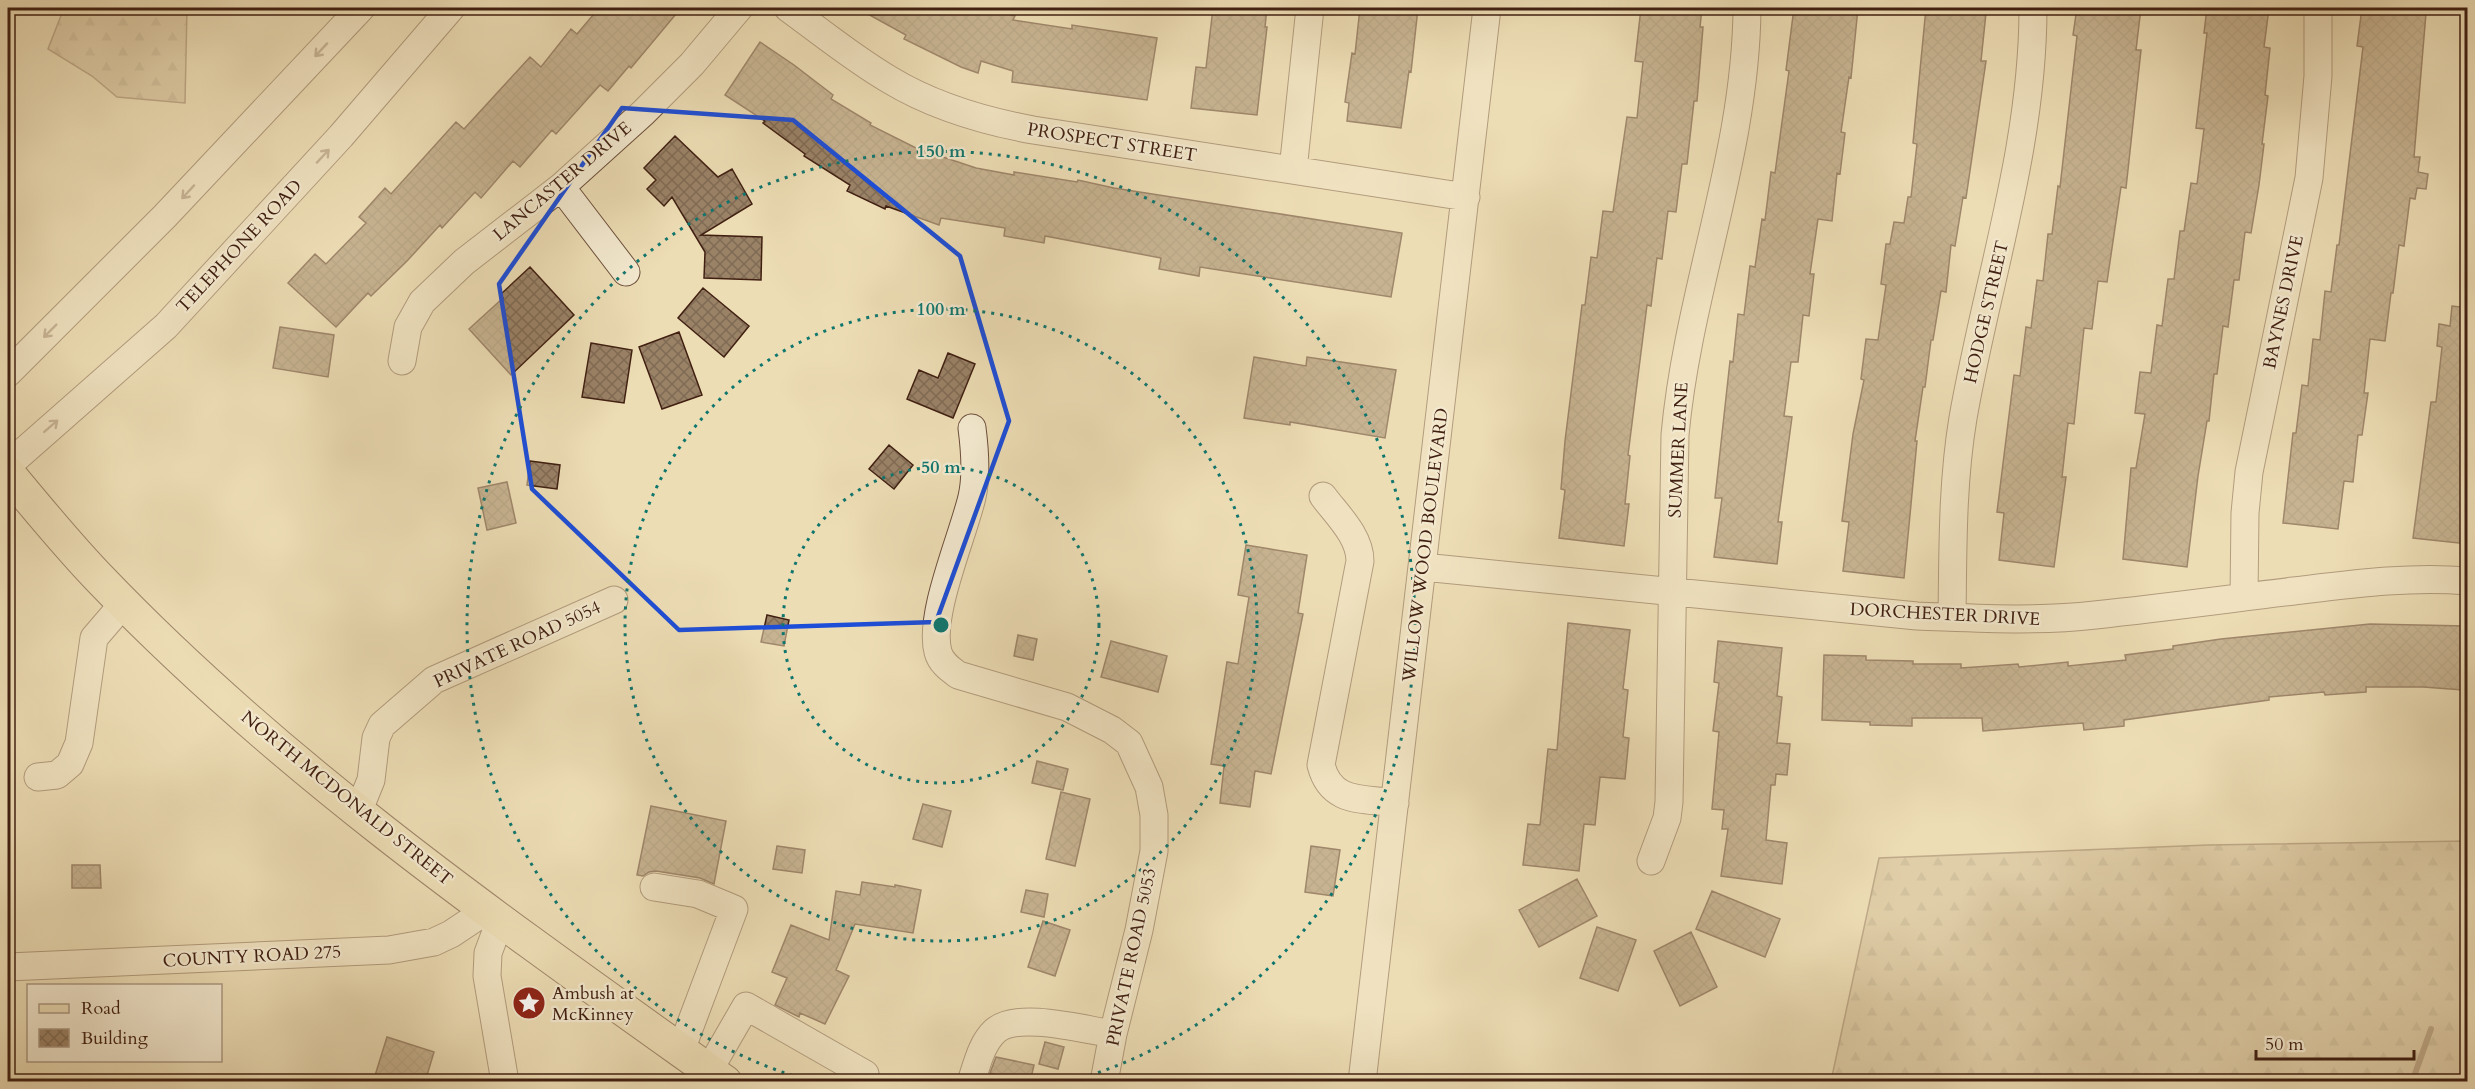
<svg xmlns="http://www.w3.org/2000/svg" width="2475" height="1089" font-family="Cardo,serif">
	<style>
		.forest { fill: url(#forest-firs); stroke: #886e56; stroke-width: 1.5 }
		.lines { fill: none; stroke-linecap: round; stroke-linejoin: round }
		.stream { stroke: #856b53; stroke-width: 6 }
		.building { fill: url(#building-cross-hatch); stroke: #412012; stroke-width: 1.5 }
		.minor-casing { stroke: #6c4f3b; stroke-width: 29 }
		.major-casing { stroke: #412012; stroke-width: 35 }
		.minor { stroke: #f3e9cf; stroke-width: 27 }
		.major { stroke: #edddb5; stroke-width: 33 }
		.oneway { stroke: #9a8470 }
		.marked { fill: none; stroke: #1d4ed8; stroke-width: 4.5; stroke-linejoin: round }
		.ring { fill: none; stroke: #0f766e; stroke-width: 3; stroke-dasharray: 3 6 }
		.labels { text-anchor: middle; stroke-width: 4.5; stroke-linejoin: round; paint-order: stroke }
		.street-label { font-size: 18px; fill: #412012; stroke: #f3e9cf }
		.poi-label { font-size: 18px; fill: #412012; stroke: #f3e9cf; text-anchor: start }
		.centre { fill: #0f766e; stroke: #f3e9cf; stroke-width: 3 }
		.ring-label { font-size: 18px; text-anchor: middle; font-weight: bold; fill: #0f766e; stroke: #f3e9cf; stroke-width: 4.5; stroke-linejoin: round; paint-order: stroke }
	</style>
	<defs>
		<pattern id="forest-firs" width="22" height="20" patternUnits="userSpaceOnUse" patternTransform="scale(1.5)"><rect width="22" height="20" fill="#d0bd99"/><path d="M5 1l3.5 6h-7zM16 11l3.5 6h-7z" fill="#b4a283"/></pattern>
		<pattern id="building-cross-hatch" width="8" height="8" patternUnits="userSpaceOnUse" patternTransform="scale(1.5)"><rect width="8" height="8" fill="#9a8267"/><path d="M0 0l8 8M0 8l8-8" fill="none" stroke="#7f6a53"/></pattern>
	</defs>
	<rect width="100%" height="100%" fill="#edddb5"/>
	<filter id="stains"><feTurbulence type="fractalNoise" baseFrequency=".00333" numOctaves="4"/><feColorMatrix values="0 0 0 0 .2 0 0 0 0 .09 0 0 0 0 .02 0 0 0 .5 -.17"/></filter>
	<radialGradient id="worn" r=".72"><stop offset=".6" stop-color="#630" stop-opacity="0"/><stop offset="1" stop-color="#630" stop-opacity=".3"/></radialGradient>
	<!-- forest -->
	<path class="forest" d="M 64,8 L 187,8 L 185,103 L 117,97 L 92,76 L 48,49 Z
		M 2467,841 L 2467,1081 L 1831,1081 L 1879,858 L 2208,845 Z"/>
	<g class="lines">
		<!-- stream -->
		<path class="stream" d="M 2412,1082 L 2431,1029"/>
	</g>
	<!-- building -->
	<path class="building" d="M 599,8 L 681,8 L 631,68 L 629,66 L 608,91 L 600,85 L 556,134 L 552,130 L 520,167 L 513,161 L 481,198 L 475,192 L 442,228 L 440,225 L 407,261 L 371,296 L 368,293 L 336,327 L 288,283 L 315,254 L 326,264 L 366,223 L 359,217 L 385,188 L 391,194 L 456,122 L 464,129 L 530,57 L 541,67 L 571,29 L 577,34 Z
		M 857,8 L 989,8 L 1015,16 L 1013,20 L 1072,29 L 1072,25 L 1157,38 L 1147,100 L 1012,82 L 1013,71 L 981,61 L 978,73 L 961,67 L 904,39 L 906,35 Z
		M 1213,8 L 1267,8 L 1265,27 L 1267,27 L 1257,115 L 1191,108 L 1196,67 L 1206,68 Z
		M 1360,8 L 1418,8 L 1411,72 L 1409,71 L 1401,128 L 1347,121 L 1349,103 L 1345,102 L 1352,53 L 1355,54 Z
		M 1641,8 L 1702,8 L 1700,27 L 1703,27 L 1697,101 L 1694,101 L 1687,164 L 1682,164 L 1676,212 L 1668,211 L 1662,259 L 1657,258 L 1651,306 L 1647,305 L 1628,455 L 1630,456 L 1625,504 L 1629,504 L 1624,546 L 1559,538 L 1565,490 L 1561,489 L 1565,441 L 1582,305 L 1585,305 L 1591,257 L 1597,258 L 1603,211 L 1613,212 L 1627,117 L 1637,118 L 1643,62 L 1635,61 Z
		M 1794,8 L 1858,8 L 1851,78 L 1849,77 L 1841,132 L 1845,133 L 1840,174 L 1837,173 L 1832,221 L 1818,219 L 1810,274 L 1814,274 L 1809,316 L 1803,315 L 1798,362 L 1791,362 L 1784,416 L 1792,417 L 1778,522 L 1782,522 L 1777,564 L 1714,557 L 1722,498 L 1715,498 L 1730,361 L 1733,362 L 1738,314 L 1744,315 L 1750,266 L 1755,267 L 1762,219 L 1765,220 L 1771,172 L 1775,173 L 1789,71 L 1786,70 Z
		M 1926,8 L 1986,13 L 1981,61 L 1986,61 L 1966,198 L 1963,197 L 1955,246 L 1951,245 L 1946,292 L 1941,291 L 1933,340 L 1931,340 L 1925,387 L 1923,387 L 1915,441 L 1917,441 L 1904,578 L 1843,571 L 1849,522 L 1842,521 L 1853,434 L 1864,380 L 1861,379 L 1866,339 L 1878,340 L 1886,285 L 1881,284 L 1886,244 L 1890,244 L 1894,222 L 1904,223 L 1908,197 L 1911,197 L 1917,144 L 1913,143 Z
		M 2077,8 L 2141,8 L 2136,50 L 2141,50 L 2126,188 L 2121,187 L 2107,282 L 2098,281 L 2092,329 L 2084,328 L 2074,424 L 2068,423 L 2062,477 L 2066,477 L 2054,567 L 1999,560 L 2004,513 L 1997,512 L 2014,375 L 2020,376 L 2026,327 L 2031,328 L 2037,280 L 2043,281 L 2048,234 L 2052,234 L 2058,186 L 2060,187 L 2077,36 L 2073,35 Z
		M 2207,8 L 2269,8 L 2264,47 L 2270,48 L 2265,95 L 2268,96 L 2262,144 L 2264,144 L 2259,185 L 2251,233 L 2245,232 L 2239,280 L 2234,280 L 2228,327 L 2223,326 L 2217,374 L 2214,374 L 2209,421 L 2207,421 L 2198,476 L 2187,567 L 2123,559 L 2131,468 L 2136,468 L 2145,414 L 2135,413 L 2140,372 L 2151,373 L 2157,325 L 2162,326 L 2168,279 L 2174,279 L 2180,231 L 2184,231 L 2191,183 L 2197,184 L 2204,129 L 2196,128 L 2207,33 L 2204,33 Z
		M 2362,8 L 2426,13 L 2414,157 L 2420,157 L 2418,172 L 2428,174 L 2426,189 L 2417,188 L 2415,199 L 2410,198 L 2404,246 L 2399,245 L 2393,293 L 2391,293 L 2385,341 L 2370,339 L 2364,393 L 2368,393 L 2362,435 L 2358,435 L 2353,482 L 2344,481 L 2338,529 L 2283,523 L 2293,433 L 2296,433 L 2302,385 L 2308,386 L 2313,339 L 2320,340 L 2325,291 L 2331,292 L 2337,245 L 2339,245 L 2363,47 L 2357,46 Z
		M 760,42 L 794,65 L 833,95 L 831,99 L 871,123 L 870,125 L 916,148 L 976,168 L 1014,175 L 1014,172 L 1077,182 L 1078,180 L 1114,188 L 1402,233 L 1391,297 L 1200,267 L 1199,276 L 1159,269 L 1161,258 L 1045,236 L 1044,243 L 1004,236 L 1005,228 L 941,218 L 939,225 L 886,206 L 885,209 L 847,191 L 850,185 L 804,156 L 805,154 L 763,123 L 765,121 L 725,95 Z
		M 675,136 L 718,177 L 732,169 L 752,204 L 701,235 L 762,237 L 761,280 L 704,278 L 705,252 L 672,197 L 664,206 L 647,189 L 656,180 L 644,168 Z
		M 530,267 L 574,315 L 511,375 L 469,329 L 503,298 L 500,295 Z
		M 703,288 L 749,326 L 724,357 L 678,318 Z
		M 2452,306 L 2468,308 L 2468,544 L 2413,538 L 2431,402 L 2436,402 L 2442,347 L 2437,346 L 2439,324 L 2450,326 Z
		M 280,327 L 334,335 L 328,377 L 273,368 Z
		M 679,332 L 702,395 L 662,409 L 639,347 Z
		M 591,343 L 632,350 L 624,403 L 582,397 Z
		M 948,353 L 975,364 L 953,418 L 907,399 L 919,370 L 938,378 Z
		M 1254,357 L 1306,366 L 1307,357 L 1396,370 L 1385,438 L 1290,422 L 1290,425 L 1244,418 Z
		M 889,445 L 913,465 L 894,489 L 869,469 Z
		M 530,461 L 560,465 L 557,489 L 527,485 Z
		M 507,482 L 516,523 L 487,530 L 478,488 Z
		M 1246,545 L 1307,555 L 1298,613 L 1303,614 L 1271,774 L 1255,771 L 1250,807 L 1220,803 L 1224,766 L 1211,764 L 1227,662 L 1238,664 L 1249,597 L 1238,595 Z
		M 767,615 L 789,620 L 784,646 L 761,642 Z
		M 1568,623 L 1630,630 L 1623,689 L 1628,690 L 1623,737 L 1629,738 L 1625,779 L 1600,777 L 1595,825 L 1584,824 L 1579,871 L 1523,865 L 1528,824 L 1540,825 L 1548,749 L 1557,750 Z
		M 2370,624 L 2466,626 L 2463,690 L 2423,687 L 2366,687 L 2366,692 L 2325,695 L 2324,692 L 2269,697 L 2269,700 L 2124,720 L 2124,726 L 2084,730 L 2083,723 L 1983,731 L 1982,718 L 1912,718 L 1912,726 L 1870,725 L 1870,722 L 1822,720 L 1824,655 L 1866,656 L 1866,660 L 1913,661 L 1913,664 L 1961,664 L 1961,668 L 2018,664 L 2019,667 L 2068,662 L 2068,666 L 2126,660 L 2125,655 L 2173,649 L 2173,646 L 2221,639 Z
		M 1018,635 L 1037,639 L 1033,660 L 1014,656 Z
		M 1111,641 L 1167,656 L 1158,692 L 1101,677 Z
		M 1718,641 L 1782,648 L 1777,696 L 1782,697 L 1777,743 L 1790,744 L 1787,775 L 1776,774 L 1775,785 L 1771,785 L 1766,840 L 1787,843 L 1782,884 L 1721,876 L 1728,829 L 1722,829 L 1724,810 L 1712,809 L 1719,732 L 1713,731 L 1719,683 L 1714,682 Z
		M 1037,761 L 1068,769 L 1063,790 L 1032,783 Z
		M 1061,792 L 1090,799 L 1075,866 L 1046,859 Z
		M 923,804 L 951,811 L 942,847 L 913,839 Z
		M 651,806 L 726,821 L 714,884 L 700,878 L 656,871 L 649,872 L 643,876 L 637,875 Z
		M 777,846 L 805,850 L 802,873 L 773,869 Z
		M 1311,846 L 1340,850 L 1333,896 L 1305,892 Z
		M 72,865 L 100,865 L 101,888 L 72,888 Z
		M 1577,879 L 1597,916 L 1539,947 L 1519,910 Z
		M 862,882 L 895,887 L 895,885 L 921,890 L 913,933 L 855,924 L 836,970 L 849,976 L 825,1024 L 800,1013 L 799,1017 L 775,1005 L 787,978 L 772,972 L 791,925 L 829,940 L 836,891 L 860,895 Z
		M 1026,890 L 1048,894 L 1044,917 L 1021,912 Z
		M 1712,891 L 1780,919 L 1765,957 L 1696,929 Z
		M 1043,921 L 1070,930 L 1055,976 L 1028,967 Z
		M 1597,927 L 1636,940 L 1618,991 L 1580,978 Z
		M 1691,932 L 1717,987 L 1680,1006 L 1654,951 Z
		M 387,1037 L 434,1052 L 425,1082 L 373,1082 Z
		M 1045,1042 L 1064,1047 L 1058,1069 L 1039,1064 Z
		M 996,1057 L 1034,1065 L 1030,1082 L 1004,1082 L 1005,1077 L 990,1073 Z"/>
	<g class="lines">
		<!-- minor casing -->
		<g class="minor-casing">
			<path id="minor" d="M 788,8 C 821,32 854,59 890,80 C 933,106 984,121 1033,130 L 1466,197
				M 1293,170 L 1310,8
				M 561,187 L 626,272
				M 402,361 L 408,327 L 422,302 L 464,262 L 561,187 L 643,113 L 692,64 L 739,8
				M 8,373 L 165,216 L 361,8
				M 972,428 C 975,451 977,475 972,497 C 963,536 928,615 938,652 C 941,663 950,669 958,675 L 1067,707 L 1112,730 L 1129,743 L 1149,787 L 1154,815 L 1154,851 L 1139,930 L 1113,1034 L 1104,1082
				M 8,465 L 166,326 L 341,136 L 451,8
				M 1323,496 C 1337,515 1360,536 1360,561 L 1321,765 C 1331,804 1362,798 1395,803
				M 1423,567 L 1917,616 C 1976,618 2035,622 2095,615 C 2161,608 2228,599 2294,591 C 2352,584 2409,576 2468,581
				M 2244,597 L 2245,513 L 2249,472 L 2309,178 L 2318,76 L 2318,8
				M 1952,617 C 1953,550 1952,484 1963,418 C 1987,280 2033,149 2033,8
				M 38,777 L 57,775 L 70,764 L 79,743 L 94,638 L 124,603
				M 358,812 L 371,780 L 376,738 L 382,725 L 434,680 L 614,600
				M 1651,861 L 1667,818 L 1669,802 L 1675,435 C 1688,291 1746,154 1747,8
				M 654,887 L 698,894 L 734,909 L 681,1050
				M 500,921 L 488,953 L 487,976 L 505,1082
				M 8,967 L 389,950 L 434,942 L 451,934 L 487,910
				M 709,1070 L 746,1006 L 865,1074
				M 971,1082 C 977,1065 981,1044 995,1031 C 1017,1011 1085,1030 1113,1034
				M 1362,1082 L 1487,8"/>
		</g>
		<!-- major casing -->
		<g class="major-casing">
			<path id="major" d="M 8,473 C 38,509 68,546 101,580 C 286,773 508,927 725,1082"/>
		</g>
		<!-- minor -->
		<use href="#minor" class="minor"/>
		<!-- major -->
		<use href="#major" class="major"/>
	</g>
	<!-- one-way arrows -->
	<defs><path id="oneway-shaft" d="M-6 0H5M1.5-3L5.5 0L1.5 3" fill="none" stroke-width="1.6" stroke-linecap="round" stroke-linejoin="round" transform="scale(1.5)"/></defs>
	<g class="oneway">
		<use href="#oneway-shaft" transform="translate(321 50) rotate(133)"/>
		<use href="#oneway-shaft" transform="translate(323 156) rotate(-47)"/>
		<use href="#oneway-shaft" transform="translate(188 192) rotate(133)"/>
		<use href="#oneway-shaft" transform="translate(50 331) rotate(135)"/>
		<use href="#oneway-shaft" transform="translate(51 426) rotate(-41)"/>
	</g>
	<!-- marked area -->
	<path d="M0 0H2475V1089H0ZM 622,108 L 793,120 L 960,256 L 1009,421 L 936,622 L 679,630 L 532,489 L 499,284 Z" fill="#edddb5" fill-opacity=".55" fill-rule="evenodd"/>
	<path class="marked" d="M 622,108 L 793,120 L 960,256 L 1009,421 L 936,622 L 679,630 L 532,489 L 499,284 Z"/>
	<!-- distance rings -->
	<g class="ring">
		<circle cx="941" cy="625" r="158"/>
		<circle cx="941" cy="625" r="316"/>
		<path d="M810 1081A474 474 0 1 1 1072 1081"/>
	</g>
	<!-- icons -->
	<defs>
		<g id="sight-disc" transform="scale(1.725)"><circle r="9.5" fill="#8f2418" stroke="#f3e9cf"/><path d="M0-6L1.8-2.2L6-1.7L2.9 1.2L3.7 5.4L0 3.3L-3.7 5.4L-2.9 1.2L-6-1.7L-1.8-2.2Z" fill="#fff"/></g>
	</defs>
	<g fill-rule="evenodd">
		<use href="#sight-disc" x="529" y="1003"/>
	</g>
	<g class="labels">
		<!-- street labels -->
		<g class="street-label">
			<text transform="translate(1112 142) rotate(9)" y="6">PROSPECT STREET</text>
			<text transform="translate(562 181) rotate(-40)" y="6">LANCASTER DRIVE</text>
			<text transform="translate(239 246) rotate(-47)" y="6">TELEPHONE ROAD</text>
			<text transform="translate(2283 302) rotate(-78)" y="6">BAYNES DRIVE</text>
			<text transform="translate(1986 312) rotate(-77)" y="6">HODGE STREET</text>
			<text transform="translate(1678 450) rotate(-87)" y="6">SUMMER LANE</text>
			<text transform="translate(1425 545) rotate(-83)" y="6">WILLOW WOOD BOULEVARD</text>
			<text transform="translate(1945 614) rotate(3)" y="6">DORCHESTER DRIVE</text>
			<text transform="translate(517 644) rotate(-25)" y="6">PRIVATE ROAD 5054</text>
			<text transform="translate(347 798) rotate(39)" y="6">NORTH MCDONALD STREET</text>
			<text transform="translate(252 956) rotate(-3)" y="6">COUNTY ROAD 275</text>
			<text transform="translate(1131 957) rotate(-78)" y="6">PRIVATE ROAD 5053</text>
		</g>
		<!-- poi labels -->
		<g class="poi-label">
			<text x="552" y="999">Ambush at<tspan x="552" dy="21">McKinney</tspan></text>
		</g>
	</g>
	<circle cx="941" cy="625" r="9" class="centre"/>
	<g class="ring-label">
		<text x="941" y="157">150 m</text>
		<text x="941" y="315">100 m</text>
		<text x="941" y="473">50 m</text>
	</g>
	<!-- margin -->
	<rect width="2475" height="1089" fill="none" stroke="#edddb5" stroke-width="30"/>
	<rect x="9" y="9" width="2457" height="1071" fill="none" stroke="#412012" stroke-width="3"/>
	<rect x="15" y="15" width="2445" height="1059" fill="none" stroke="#412012" stroke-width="1.5"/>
	<!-- legend -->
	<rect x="27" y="984" width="195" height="78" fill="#f3e9cf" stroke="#ac9983" stroke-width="1.5"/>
	<rect x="39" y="1004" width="30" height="9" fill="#edddb5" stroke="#ac9983" stroke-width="1.5"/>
	<text x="81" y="1014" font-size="18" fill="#412012">Road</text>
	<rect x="39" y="1029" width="30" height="18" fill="url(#building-cross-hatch)" stroke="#ac9983" stroke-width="1.5"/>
	<text x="81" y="1044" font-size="18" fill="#412012">Building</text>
	<!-- scale -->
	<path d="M2256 1050v9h158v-9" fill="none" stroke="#412012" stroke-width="3"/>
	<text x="2265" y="1050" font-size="18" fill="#412012" stroke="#f3e9cf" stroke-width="4.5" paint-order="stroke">50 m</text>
	<rect width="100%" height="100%" filter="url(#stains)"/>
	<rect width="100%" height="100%" fill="url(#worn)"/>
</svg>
